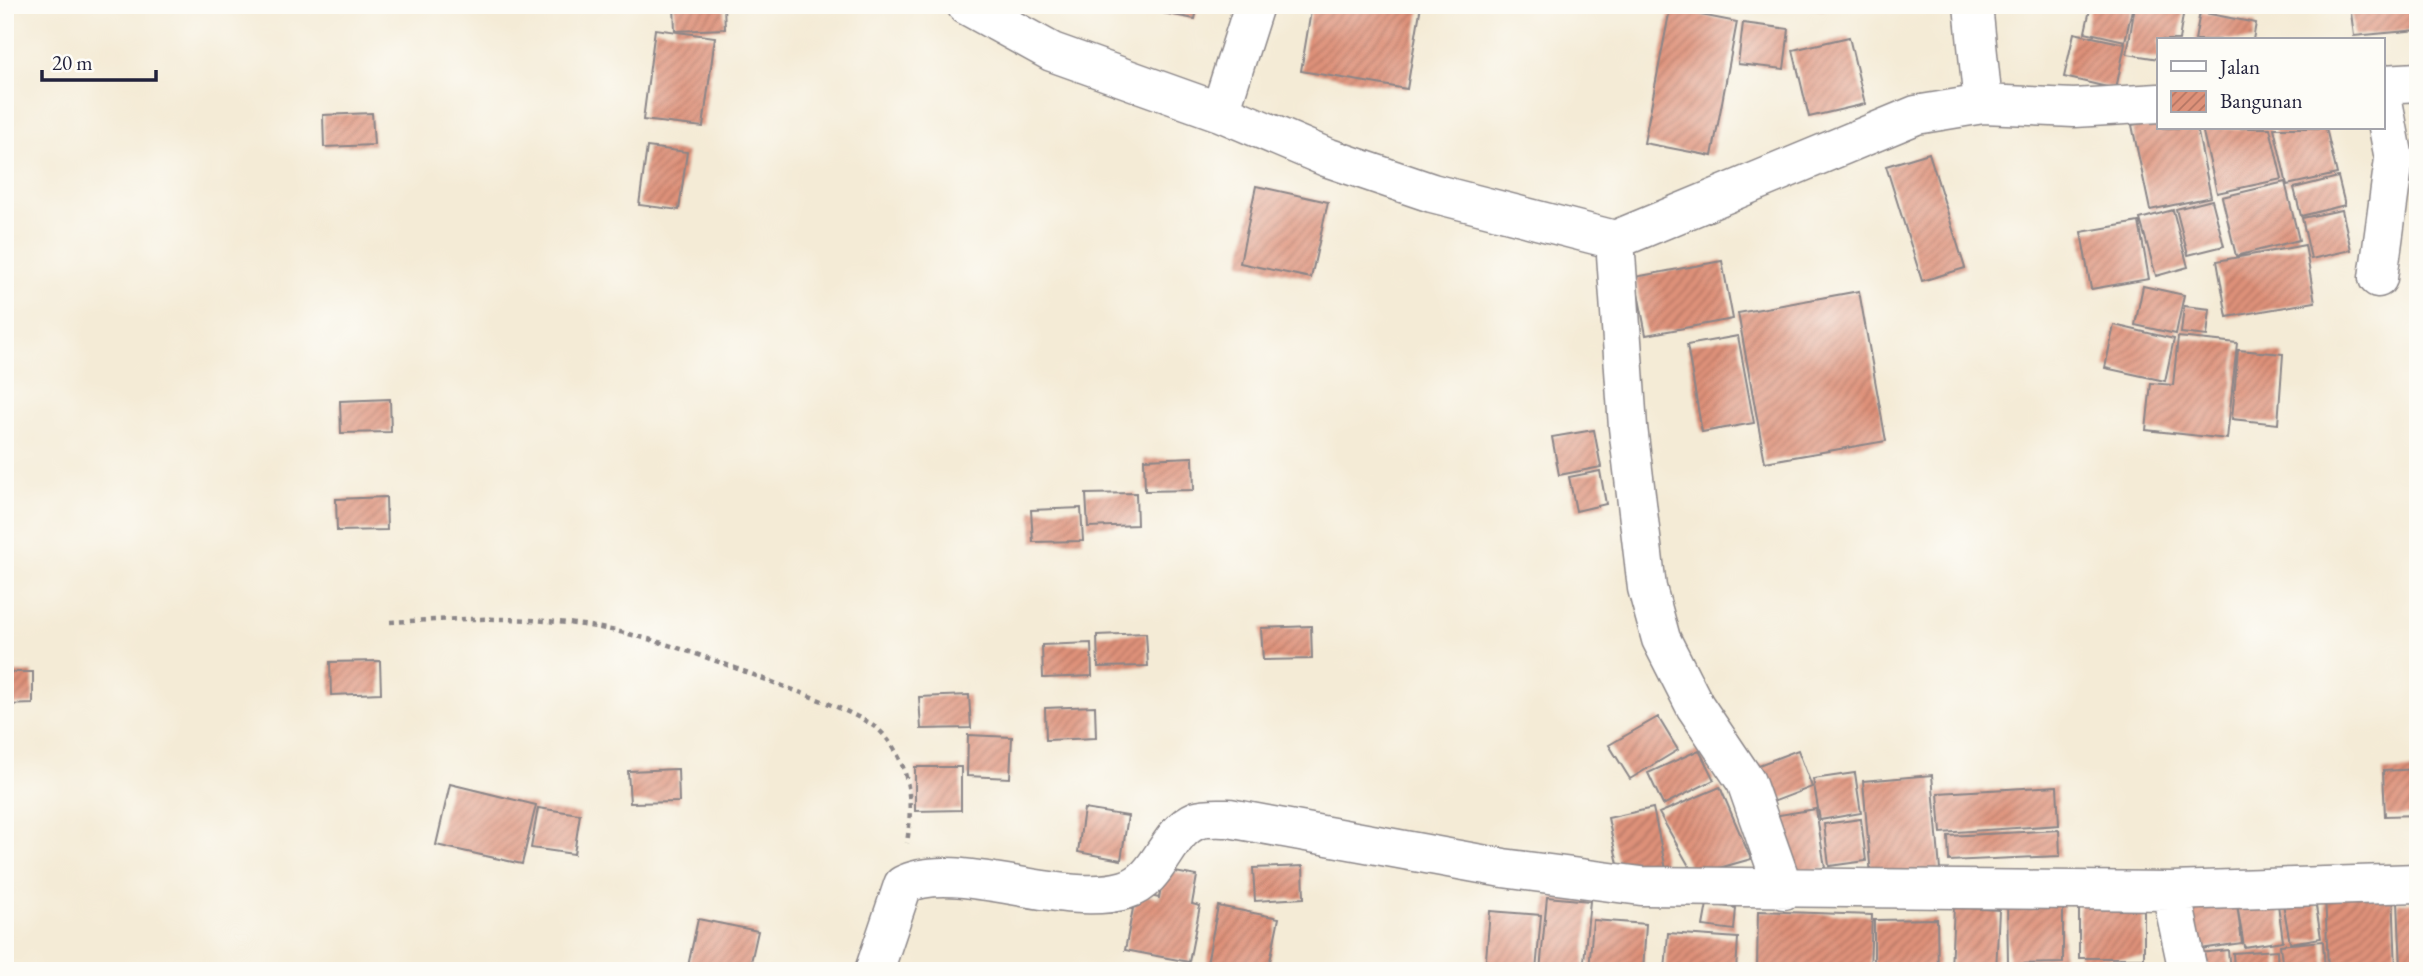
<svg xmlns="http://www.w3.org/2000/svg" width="2423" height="976" font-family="'EB Garamond',serif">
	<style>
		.building { fill: url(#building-hatch) }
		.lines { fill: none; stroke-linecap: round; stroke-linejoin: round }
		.street-casing { stroke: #8b8688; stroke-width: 41 }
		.path { stroke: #8b8688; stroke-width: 4.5; stroke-dasharray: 5 5; stroke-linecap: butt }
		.street { stroke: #fff; stroke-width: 38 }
	</style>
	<defs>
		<pattern id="building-hatch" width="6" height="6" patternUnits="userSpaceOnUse" patternTransform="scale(1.75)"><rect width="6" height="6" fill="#de9179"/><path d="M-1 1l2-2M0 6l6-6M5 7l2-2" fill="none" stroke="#b47664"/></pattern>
	</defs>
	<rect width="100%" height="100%" fill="#fdfcf7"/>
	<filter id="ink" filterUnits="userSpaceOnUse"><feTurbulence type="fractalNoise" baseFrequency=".0143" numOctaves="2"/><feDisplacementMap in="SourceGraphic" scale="14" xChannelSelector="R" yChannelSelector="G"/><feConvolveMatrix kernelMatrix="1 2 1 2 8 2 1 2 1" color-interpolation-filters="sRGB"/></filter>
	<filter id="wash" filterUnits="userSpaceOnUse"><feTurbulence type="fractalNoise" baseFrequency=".00686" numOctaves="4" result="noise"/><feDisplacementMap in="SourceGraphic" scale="28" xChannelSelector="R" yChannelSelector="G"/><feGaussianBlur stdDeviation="1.57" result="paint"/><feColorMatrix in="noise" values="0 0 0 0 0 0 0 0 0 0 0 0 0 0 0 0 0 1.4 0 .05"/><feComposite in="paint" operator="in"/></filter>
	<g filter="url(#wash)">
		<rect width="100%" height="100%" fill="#f4ebd6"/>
		<g id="blocks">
			<!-- building -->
			<path class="building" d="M 674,5 L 724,5 L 725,29 L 675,31 Z
				M 1120,5 L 1198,5 L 1195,19 Z
				M 1312,5 L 1421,5 L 1407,89 L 1301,71 Z
				M 1790,5 L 1825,5 L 1824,10 Z
				M 2091,5 L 2133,5 L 2125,41 L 2085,32 Z
				M 2135,5 L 2184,9 L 2179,40 L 2159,40 L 2159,59 L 2127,54 Z
				M 2350,5 L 2418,5 L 2418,30 L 2354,36 Z
				M 1670,9 L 1737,22 L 1712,156 L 1644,143 Z
				M 2200,12 L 2256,23 L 2253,40 L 2195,40 Z
				M 1743,23 L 1789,29 L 1784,69 L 1738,64 Z
				M 655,29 L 715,37 L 703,127 L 643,120 Z
				M 2074,33 L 2125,44 L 2116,89 L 2064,77 Z
				M 1849,37 L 1865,104 L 1809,117 L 1793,50 Z
				M 372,113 L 374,145 L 324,147 L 323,115 Z
				M 2159,120 L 2159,128 L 2197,128 L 2211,197 L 2150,210 L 2132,125 Z
				M 2202,128 L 2270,128 L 2282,179 L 2217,193 Z
				M 2274,128 L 2326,128 L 2337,174 L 2287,185 Z
				M 647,147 L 687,152 L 679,210 L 639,205 Z
				M 1929,153 L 1965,268 L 1922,281 L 1886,166 Z
				M 2338,177 L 2345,205 L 2301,216 L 2294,188 Z
				M 2285,182 L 2299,240 L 2236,256 L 2222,197 Z
				M 1256,186 L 1328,202 L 1311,278 L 1240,263 Z
				M 2212,200 L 2224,246 L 2188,255 L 2176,209 Z
				M 2173,210 L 2188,267 L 2156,276 L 2140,219 Z
				M 2342,210 L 2351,250 L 2311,259 L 2302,218 Z
				M 2139,222 L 2149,279 L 2091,289 L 2081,232 Z
				M 2305,245 L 2315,302 L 2227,317 L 2217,261 Z
				M 1722,261 L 1733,319 L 1646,335 L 1635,277 Z
				M 2143,286 L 2184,295 L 2176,334 L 2135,325 Z
				M 1859,291 L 1886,441 L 1765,462 L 1738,313 Z
				M 2184,306 L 2210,309 L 2207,336 L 2181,333 Z
				M 2114,325 L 2174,339 L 2165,381 L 2105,368 Z
				M 1738,336 L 1754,423 L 1702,432 L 1687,345 Z
				M 2178,337 L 2237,343 L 2227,439 L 2146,430 L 2151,383 L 2173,385 Z
				M 2238,350 L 2283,354 L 2278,424 L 2232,419 Z
				M 390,399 L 391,432 L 341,433 L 340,401 Z
				M 1594,430 L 1601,467 L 1559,475 L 1552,437 Z
				M 1193,457 L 1194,490 L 1145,491 L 1144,459 Z
				M 1600,471 L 1606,504 L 1576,511 L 1569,477 Z
				M 1136,493 L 1137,525 L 1088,527 L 1086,494 Z
				M 386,497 L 387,530 L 337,531 L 336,499 Z
				M 1081,508 L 1083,541 L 1033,542 L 1031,510 Z
				M 1311,626 L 1312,659 L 1263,660 L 1261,628 Z
				M 1146,633 L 1148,666 L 1098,667 L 1097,635 Z
				M 1091,643 L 1092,676 L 1043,678 L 1042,645 Z
				M 380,661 L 381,693 L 331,695 L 330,662 Z
				M 5,672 L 33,672 L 33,704 L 5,705 Z
				M 969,695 L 971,728 L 921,729 L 919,697 Z
				M 1095,706 L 1096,738 L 1046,740 L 1045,708 Z
				M 1658,717 L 1678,750 L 1630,779 L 1609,745 Z
				M 968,735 L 1012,737 L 1010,778 L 967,776 Z
				M 1699,750 L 1714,780 L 1663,805 L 1648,773 Z
				M 1798,750 L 1812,787 L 1770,803 L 1756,766 Z
				M 915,767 L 961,767 L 961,810 L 915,811 Z
				M 678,769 L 679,802 L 630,803 L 628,771 Z
				M 2418,769 L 2418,815 L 2385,816 L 2383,771 Z
				M 1855,773 L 1861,813 L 1820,820 L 1813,779 Z
				M 1932,775 L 1940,870 L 1871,876 L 1863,781 Z
				M 450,784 L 536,805 L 522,864 L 436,845 Z
				M 2057,786 L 2059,825 L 1941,833 L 1938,793 Z
				M 1720,787 L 1751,859 L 1694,875 L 1659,813 Z
				M 538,808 L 580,814 L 574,854 L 531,848 Z
				M 1653,808 L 1666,869 L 1621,878 L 1608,818 Z
				M 1084,809 L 1128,816 L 1121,860 L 1078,852 Z
				M 1816,809 L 1825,868 L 1782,875 L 1773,816 Z
				M 1861,819 L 1866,861 L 1829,866 L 1824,824 Z
				M 2059,830 L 2060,856 L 1949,861 L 1948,836 Z
				M 1303,866 L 1304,898 L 1255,901 L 1253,868 Z
				M 1164,870 L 1197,876 L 1192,904 L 1200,906 L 1189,962 L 1125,950 L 1136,893 L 1159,898 Z
				M 2313,887 L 2321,938 L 2290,943 L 2281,892 Z
				M 2276,890 L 2283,941 L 2244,947 L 2237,904 L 2242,943 L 2186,951 L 2179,902 Z
				M 2393,890 L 2396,971 L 2328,971 L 2325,892 Z
				M 2007,896 L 2063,897 L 2063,963 L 2008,964 Z
				M 1547,897 L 1590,901 L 1583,971 L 1540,971 Z
				M 2079,899 L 2144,899 L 2144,958 L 2079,958 Z
				M 2398,902 L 2418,902 L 2418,967 L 2401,968 Z
				M 1707,904 L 1736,908 L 1734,930 L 1703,926 Z
				M 1218,906 L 1279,918 L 1268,971 L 1206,969 Z
				M 1954,907 L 1999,910 L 1996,971 L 1951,968 Z
				M 1490,911 L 1541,915 L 1536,971 L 1485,971 Z
				M 1758,911 L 1872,915 L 1870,971 L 1757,971 Z
				M 698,919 L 758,931 L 749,971 L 687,971 Z
				M 1937,919 L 1938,971 L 1874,971 L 1874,920 Z
				M 1593,920 L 1646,924 L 1643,971 L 1589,971 Z
				M 1668,933 L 1738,938 L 1736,971 L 1665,971 Z
				M 2323,941 L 2325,971 L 2283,971 L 2280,945 Z
				M 2228,950 L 2230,971 L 2192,971 L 2190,954 Z
				M 2277,950 L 2278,971 L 2234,971 L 2233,953 Z"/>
		</g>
	</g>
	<g filter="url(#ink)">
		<use href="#blocks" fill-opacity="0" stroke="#8b8688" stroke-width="2"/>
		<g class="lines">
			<!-- street casing -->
			<g class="street-casing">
				<path id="street" d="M 966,5 L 1052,52 L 1220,112 L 1326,157 L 1432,193 L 1615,240
					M 1973,5 L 1983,104
					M 2383,84 L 2418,82
					M 1220,112 L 1254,5
					M 2378,278 L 2394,159 L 2383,101
					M 1784,890 L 1746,782 L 1695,706 L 1661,639 L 1647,588 L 1628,427 L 1615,240 L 1916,115 L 1983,104 L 2074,108 L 2159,103
					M 2171,891 L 2188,971
					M 874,971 L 903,885 C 955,858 1061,909 1125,890 C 1161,880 1165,833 1197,820 C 1206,817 1219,818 1229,818 L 1503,868 L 1641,886 L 2171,891 L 2418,883"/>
			</g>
			<!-- path -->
			<path class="path" d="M 390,622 C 451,619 514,616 575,624 C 648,633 719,662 788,688 C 810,696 868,717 883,734 C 911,765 913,803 907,843"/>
			<!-- street -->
			<use href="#street" class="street"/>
		</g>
	</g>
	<!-- margin -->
	<rect width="2423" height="976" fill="none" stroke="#fdfcf7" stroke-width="28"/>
	<!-- legend -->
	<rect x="2157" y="38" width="228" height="91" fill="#fdfcf7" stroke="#a5a5ac" stroke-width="2"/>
	<rect x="2171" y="61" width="35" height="10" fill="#ffffff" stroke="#a5a5ac" stroke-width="2"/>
	<text x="2220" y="74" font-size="21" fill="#22223b">Jalan</text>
	<rect x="2171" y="91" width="35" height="21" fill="url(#building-hatch)" stroke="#a5a5ac" stroke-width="2"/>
	<text x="2220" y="108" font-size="21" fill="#22223b">Bangunan</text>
	<!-- scale -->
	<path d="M42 70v10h114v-10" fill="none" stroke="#22223b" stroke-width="3.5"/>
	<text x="52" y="70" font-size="21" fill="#22223b" stroke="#fdfcf7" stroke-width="5" paint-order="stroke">20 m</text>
</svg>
